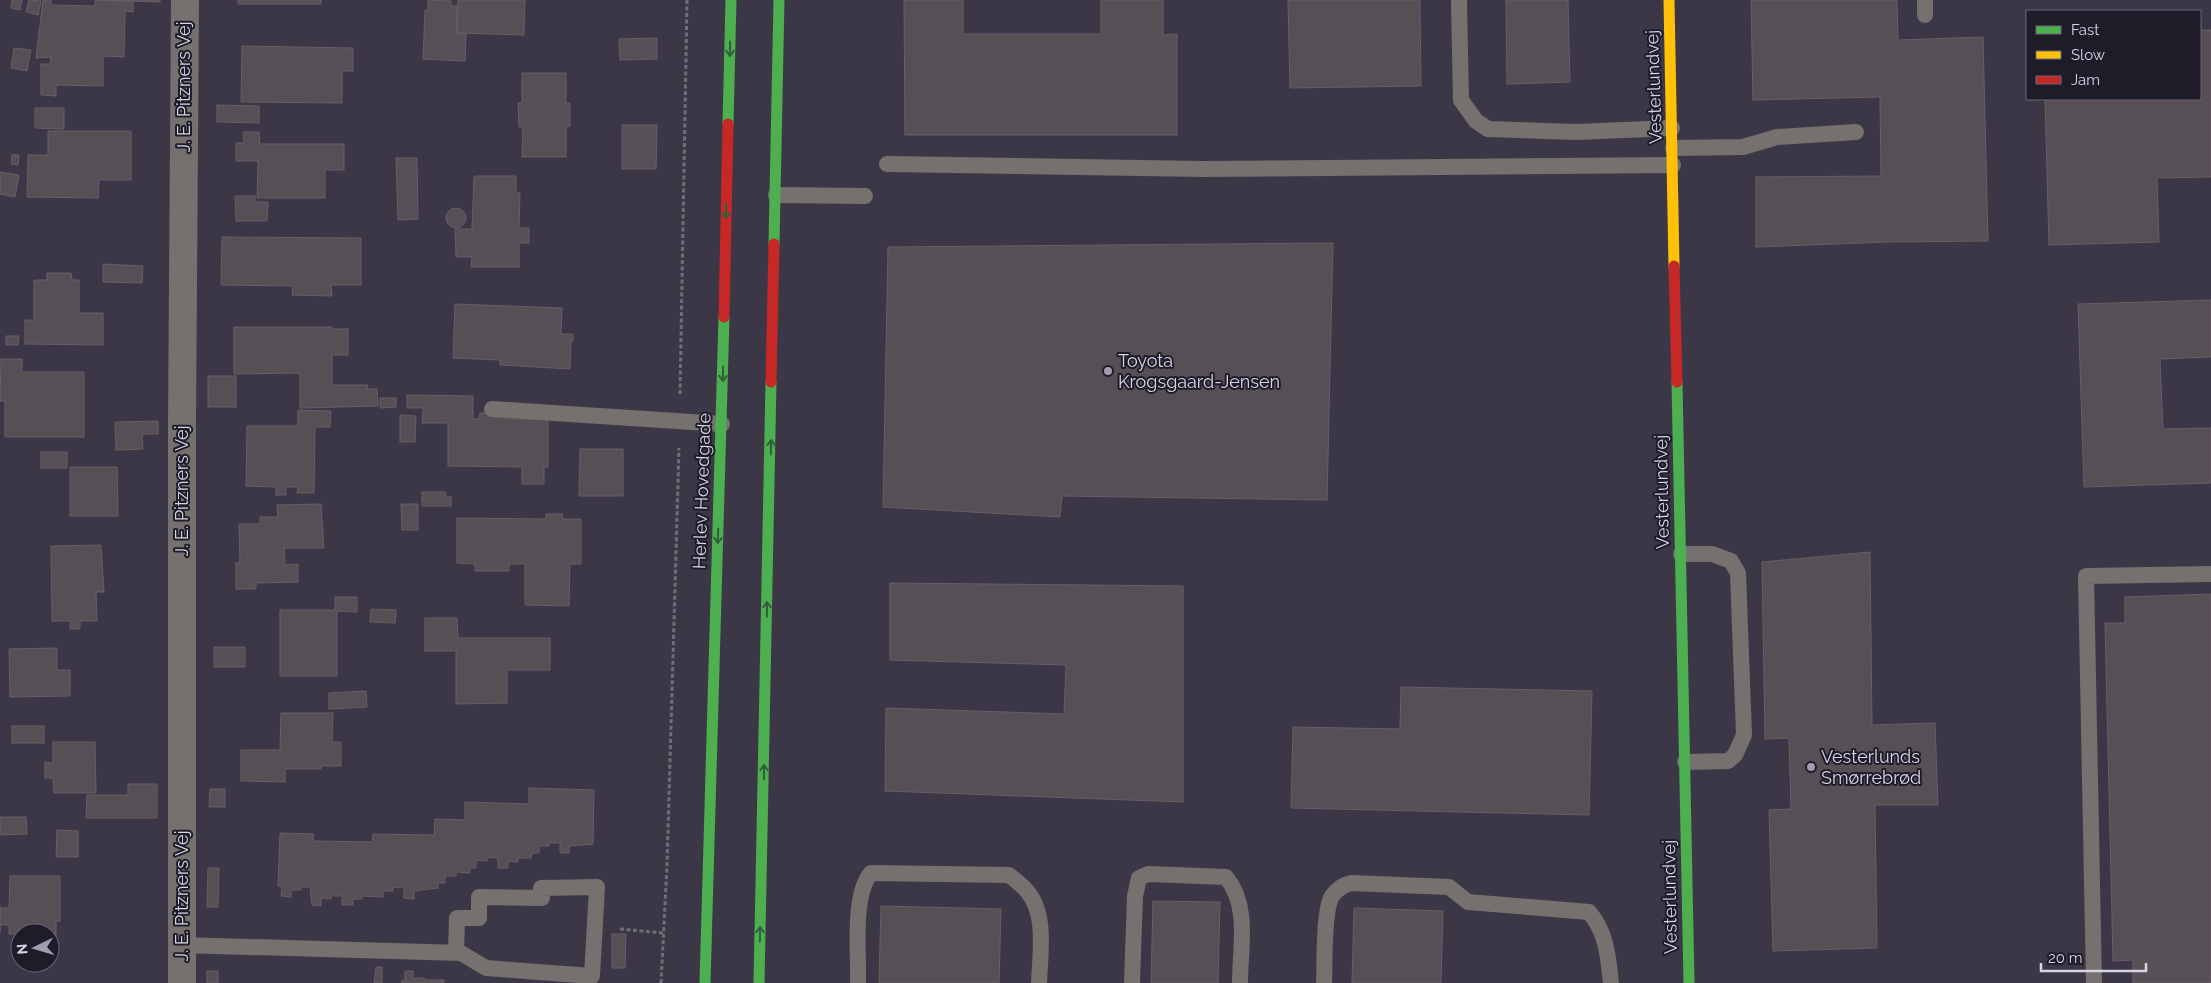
<svg xmlns="http://www.w3.org/2000/svg" width="2211" height="983" font-family="Raleway,sans-serif">
	<style>
		.building { fill: #574f56; stroke: #685f66 }
		.lines { fill: none; stroke-linecap: round; stroke-linejoin: round }
		.path { stroke: #726f72; stroke-width: 3; stroke-dasharray: 4 2.5; stroke-linecap: butt }
		.lane { stroke: #74716f; stroke-width: 16 }
		.street { stroke: #74716f; stroke-width: 28 }
		.fast { stroke: #4caf50; stroke-width: 11 }
		.slow { stroke: #ffc107; stroke-width: 11 }
		.jam { stroke: #c62828; stroke-width: 11 }
		.oneway { stroke: #335e3b }
		.poi-dot { fill: #a19dae; stroke: #1f1c29; stroke-width: 2 }
		.labels { text-anchor: middle; stroke-width: 4; stroke-linejoin: round; paint-order: stroke }
		.street-label { font-size: 18px; fill: #d8d4e6; stroke: #1f1c29 }
		.poi-label { font-size: 18px; fill: #d8d4e6; stroke: #1f1c29; text-anchor: start }
	</style>
	<rect width="100%" height="100%" fill="#3c3747"/>
	<!-- building -->
	<path class="building" d="M 12,0 L 22,0 L 20,10 L 11,8 Z
		M 29,0 L 41,1 L 38,15 L 26,12 Z
		M 43,0 L 51,0 L 51,5 L 95,6 L 95,0 L 133,1 L 133,12 L 125,11 L 124,57 L 103,56 L 103,86 L 56,85 L 56,96 L 41,95 L 41,64 L 50,64 L 51,57 L 36,58 Z
		M 95,0 L 160,0 L 160,2 Z
		M 238,0 L 321,0 L 321,4 L 238,4 Z
		M 428,0 L 451,1 L 451,6 L 457,6 L 457,33 L 466,34 L 465,61 L 423,59 L 425,10 L 428,10 Z
		M 458,0 L 525,0 L 524,35 L 457,33 Z
		M 904,0 L 963,0 L 963,34 L 1101,34 L 1101,0 L 1163,0 L 1163,35 L 1177,34 L 1177,135 L 905,135 Z
		M 1288,0 L 1420,0 L 1421,86 L 1290,88 Z
		M 1506,0 L 1568,0 L 1570,82 L 1507,84 Z
		M 1751,0 L 1897,0 L 1898,40 L 1983,37 L 1988,241 L 1887,242 L 1756,247 L 1756,177 L 1881,176 L 1880,97 L 1753,100 Z
		M 2200,30 L 2211,30 L 2211,177 L 2157,178 L 2159,242 L 2049,245 L 2045,99 L 2200,99 Z
		M 657,38 L 657,59 L 620,60 L 619,39 Z
		M 242,46 L 353,48 L 353,71 L 342,71 L 342,103 L 241,102 Z
		M 14,48 L 31,50 L 27,71 L 11,68 Z
		M 522,73 L 566,73 L 566,104 L 570,103 L 570,126 L 566,126 L 566,157 L 522,157 L 523,127 L 519,127 L 518,103 L 522,103 Z
		M 217,105 L 259,106 L 259,123 L 217,122 Z
		M 35,108 L 64,108 L 64,129 L 35,128 Z
		M 622,125 L 657,125 L 656,169 L 622,169 Z
		M 48,131 L 131,131 L 131,180 L 99,180 L 98,198 L 27,197 L 28,155 L 48,155 Z
		M 243,132 L 259,132 L 260,144 L 344,144 L 344,170 L 325,170 L 325,198 L 257,198 L 258,161 L 236,161 L 236,143 L 244,143 Z
		M 12,155 L 19,155 L 18,165 L 11,164 Z
		M 396,158 L 417,158 L 418,219 L 398,220 Z
		M 0,172 L 19,175 L 15,197 L 0,194 Z
		M 474,176 L 516,176 L 516,193 L 520,193 L 519,228 L 529,228 L 529,243 L 519,243 L 519,267 L 471,267 L 472,257 L 456,257 L 455,229 L 472,229 Z
		M 235,196 L 255,196 L 255,202 L 268,202 L 267,221 L 236,221 Z
		M446 218a10 10 0 1 1 20 0a10 10 0 1 1-20 0Z
		M 222,237 L 361,238 L 361,285 L 331,285 L 332,296 L 292,295 L 293,286 L 221,285 Z
		M 1333,243 L 1327,500 L 1062,496 L 1060,517 L 883,507 L 888,247 Z
		M 103,264 L 143,266 L 142,283 L 103,282 Z
		M 47,273 L 71,273 L 72,280 L 79,280 L 79,313 L 103,313 L 103,345 L 25,344 L 25,320 L 34,320 L 34,280 L 47,280 Z
		M 2211,300 L 2211,357 L 2160,359 L 2163,429 L 2211,428 L 2211,483 L 2084,487 L 2078,304 Z
		M 455,304 L 562,308 L 561,334 L 573,334 L 573,341 L 571,341 L 570,369 L 500,365 L 500,360 L 453,358 Z
		M 234,327 L 332,327 L 332,329 L 348,329 L 348,355 L 332,355 L 332,385 L 368,385 L 367,389 L 377,389 L 378,406 L 300,408 L 300,373 L 234,374 Z
		M 6,336 L 19,336 L 18,345 L 6,345 Z
		M 1,359 L 22,359 L 22,372 L 84,372 L 84,437 L 5,437 L 5,401 L 0,401 Z
		M 208,376 L 236,376 L 236,407 L 208,407 Z
		M 407,395 L 473,396 L 473,419 L 479,419 L 480,413 L 505,413 L 505,419 L 548,419 L 548,467 L 544,467 L 544,484 L 522,484 L 522,467 L 448,466 L 448,423 L 422,423 L 423,408 L 407,408 Z
		M 380,398 L 396,398 L 396,407 L 380,408 Z
		M 298,410 L 331,411 L 330,427 L 315,427 L 314,493 L 297,493 L 298,487 L 286,487 L 286,495 L 276,495 L 276,487 L 246,486 L 247,426 L 298,426 Z
		M 400,415 L 416,416 L 415,442 L 400,442 Z
		M 158,421 L 158,434 L 142,434 L 143,449 L 116,450 L 115,422 Z
		M 580,449 L 623,449 L 623,496 L 579,496 Z
		M 41,452 L 67,452 L 67,468 L 41,468 Z
		M 70,467 L 117,467 L 118,516 L 70,516 Z
		M 422,492 L 445,492 L 446,497 L 451,497 L 451,506 L 422,506 Z
		M 321,504 L 324,548 L 284,548 L 285,565 L 298,564 L 298,582 L 256,583 L 256,589 L 236,589 L 236,563 L 240,563 L 239,524 L 260,524 L 260,517 L 278,517 L 277,505 Z
		M 401,504 L 418,504 L 418,530 L 402,530 Z
		M 546,514 L 562,514 L 563,519 L 581,519 L 581,564 L 570,564 L 569,606 L 525,605 L 525,564 L 509,564 L 509,571 L 475,571 L 475,564 L 457,563 L 457,518 L 546,519 Z
		M 101,545 L 104,592 L 96,592 L 97,621 L 80,621 L 80,629 L 70,629 L 70,621 L 52,621 L 51,546 Z
		M 1870,552 L 1872,725 L 1935,723 L 1938,805 L 1875,805 L 1877,948 L 1773,951 L 1769,810 L 1791,809 L 1789,738 L 1765,739 L 1762,562 Z
		M 890,583 L 1183,586 L 1183,802 L 885,791 L 886,708 L 1064,714 L 1066,665 L 890,660 Z
		M 2211,594 L 2211,983 L 2133,983 L 2133,960 L 2113,961 L 2105,623 L 2125,623 L 2125,597 Z
		M 335,597 L 357,597 L 357,612 L 337,611 L 337,676 L 280,676 L 280,610 L 335,610 Z
		M 371,609 L 396,610 L 395,623 L 370,622 Z
		M 425,618 L 457,618 L 458,638 L 550,638 L 550,670 L 507,670 L 507,703 L 456,704 L 456,651 L 425,651 Z
		M 214,647 L 245,647 L 245,667 L 214,667 Z
		M 57,648 L 57,670 L 70,670 L 70,696 L 10,697 L 9,649 Z
		M 1401,687 L 1592,691 L 1589,815 L 1291,808 L 1293,727 L 1400,729 Z
		M 366,691 L 367,707 L 329,709 L 329,693 Z
		M 281,713 L 333,713 L 332,742 L 341,742 L 341,766 L 321,766 L 321,769 L 285,769 L 285,782 L 241,781 L 241,750 L 280,750 Z
		M 12,726 L 44,726 L 44,743 L 12,743 Z
		M 53,742 L 95,742 L 96,793 L 54,793 L 53,778 L 45,778 L 45,762 L 53,763 Z
		M 128,784 L 157,784 L 157,818 L 86,818 L 87,795 L 128,795 Z
		M 529,788 L 594,790 L 593,844 L 569,846 L 569,853 L 560,853 L 560,843 L 549,843 L 549,846 L 539,846 L 539,853 L 532,853 L 531,858 L 518,858 L 518,862 L 508,861 L 508,868 L 498,868 L 498,858 L 487,857 L 487,861 L 476,860 L 476,868 L 470,868 L 470,873 L 456,872 L 456,876 L 445,876 L 445,883 L 438,883 L 438,888 L 414,891 L 414,899 L 404,898 L 404,888 L 393,887 L 393,891 L 383,891 L 383,897 L 362,896 L 362,899 L 353,899 L 353,905 L 342,905 L 342,896 L 331,896 L 331,899 L 321,898 L 321,906 L 312,905 L 310,887 L 302,887 L 301,890 L 291,890 L 291,897 L 281,896 L 282,886 L 278,886 L 280,833 L 314,834 L 313,841 L 372,842 L 373,834 L 434,835 L 435,819 L 465,820 L 465,802 L 529,804 Z
		M 210,789 L 225,789 L 225,807 L 209,807 Z
		M 0,817 L 26,817 L 27,834 L 0,835 Z
		M 57,830 L 78,831 L 78,857 L 56,857 Z
		M 208,868 L 219,868 L 218,907 L 207,907 Z
		M 10,876 L 60,876 L 60,921 L 56,921 L 56,948 L 50,948 L 50,933 L 9,934 L 9,925 L 0,925 L 0,933 L 0,905 L 0,908 L 9,908 Z
		M 1153,901 L 1220,902 L 1218,983 L 1151,983 Z
		M 881,906 L 1001,909 L 999,983 L 879,983 Z
		M 1354,908 L 1443,911 L 1441,983 L 1352,983 Z
		M 612,934 L 626,934 L 625,968 L 612,968 Z
		M 376,967 L 382,967 L 382,983 L 374,983 Z
		M 207,971 L 218,971 L 218,983 L 207,983 Z
		M 405,971 L 413,971 L 413,978 L 424,978 L 425,980 L 444,980 L 444,983 L 402,983 L 402,980 L 405,981 Z"/>
	<g class="lines">
		<!-- path -->
		<path class="path" d="M 680,394 L 687,0
			M 620,929 L 664,933
			M 661,983 L 667,866 L 679,448"/>
		<!-- lane -->
		<path class="lane" d="M 1459,0 L 1461,100 L 1476,121 L 1488,129 L 1576,132 L 1672,128
			M 1925,0 L 1925,15
			M 1673,148 L 1743,147 L 1777,137 L 1856,132
			M 887,164 L 1203,169 L 1673,165
			M 776,195 L 865,196
			M 492,409 L 722,424
			M 1681,554 L 1712,554 L 1731,561 L 1738,573 L 1744,735 L 1735,755 L 1728,761 L 1685,762
			M 181,945 L 461,953 L 486,968 L 592,976 L 597,887 L 541,888 L 542,898 L 479,897 L 479,918 L 457,918 L 456,953
			M 858,983 C 859,954 852,895 871,873 L 1009,875 C 1015,880 1022,885 1027,891 C 1047,914 1040,954 1039,983
			M 1132,983 L 1135,896 L 1139,878 L 1148,874 L 1226,877 C 1250,906 1240,948 1240,983
			M 1324,983 C 1325,963 1323,911 1332,896 C 1337,889 1343,885 1351,883 L 1449,887 L 1468,902 L 1589,912 C 1607,933 1608,957 1611,983
			M 2094,983 L 2086,576 L 2211,574"/>
		<!-- street -->
		<path class="street" d="M 182,983 L 182,423 L 185,0"/>
		<!-- fast -->
		<path class="fast" d="M 728,124 L 731,0
			M 774,244 L 779,0
			M 1677,382 L 1689,983
			M 705,983 L 724,317
			M 759,983 L 771,382"/>
		<!-- slow -->
		<path class="slow" d="M 1669,0 L 1674,266"/>
		<!-- jam -->
		<path class="jam" d="M 1674,266 L 1677,382
			M 724,317 L 728,124
			M 771,382 L 774,244"/>
	</g>
	<!-- one-way arrows -->
	<defs><path id="oneway-shaft" d="M-6 0H5M1.5-3L5.5 0L1.5 3" fill="none" stroke-width="1.6" stroke-linecap="round" stroke-linejoin="round" transform="scale(1.25)"/></defs>
	<g class="oneway">
		<use href="#oneway-shaft" transform="translate(730 49) rotate(91)"/>
		<use href="#oneway-shaft" transform="translate(726 211) rotate(91)"/>
		<use href="#oneway-shaft" transform="translate(723 374) rotate(91)"/>
		<use href="#oneway-shaft" transform="translate(771 447) rotate(-89)"/>
		<use href="#oneway-shaft" transform="translate(718 536) rotate(92)"/>
		<use href="#oneway-shaft" transform="translate(767 609) rotate(-89)"/>
		<use href="#oneway-shaft" transform="translate(764 772) rotate(-89)"/>
		<use href="#oneway-shaft" transform="translate(760 934) rotate(-89)"/>
	</g>
	<!-- markers -->
	<g class="poi-dot">
		<circle cx="1108" cy="371" r="5"/>
		<circle cx="1811" cy="767" r="5"/>
	</g>
	<g class="labels">
		<!-- street labels -->
		<g class="street-label">
			<text transform="translate(184 87) rotate(-90)" y="6">J. E. Pitzners Vej</text>
			<text transform="translate(1654 87) rotate(-92)" y="6">Vesterlundvej</text>
			<text transform="translate(182 491) rotate(-90)" y="6">J. E. Pitzners Vej</text>
			<text transform="translate(702 491) rotate(-88)" y="6">Herlev Hovedgade</text>
			<text transform="translate(1662 492) rotate(-91)" y="6">Vesterlundvej</text>
			<text transform="translate(182 896) rotate(-90)" y="6">J. E. Pitzners Vej</text>
			<text transform="translate(1670 897) rotate(-91)" y="6">Vesterlundvej</text>
		</g>
		<!-- poi labels -->
		<g class="poi-label">
			<text x="1118" y="367">Toyota<tspan x="1118" dy="21">Krogsgaard-Jensen</tspan></text>
			<text x="1821" y="763">Vesterlunds<tspan x="1821" dy="21">Smørrebrød</tspan></text>
		</g>
	</g>
	<!-- legend -->
	<rect x="2026" y="10" width="175" height="90" fill="#1f1c29" stroke="#696675"/>
	<rect x="2036" y="26" width="25" height="8" fill="#4caf50" stroke="#696675"/>
	<text x="2071" y="35" font-size="15" fill="#d8d4e6">Fast</text>
	<rect x="2036" y="51" width="25" height="8" fill="#ffc107" stroke="#696675"/>
	<text x="2071" y="60" font-size="15" fill="#d8d4e6">Slow</text>
	<rect x="2036" y="76" width="25" height="8" fill="#c62828" stroke="#696675"/>
	<text x="2071" y="85" font-size="15" fill="#d8d4e6">Jam</text>
	<!-- north arrow -->
	<g transform="translate(35 948) rotate(265)"><circle r="24" fill="#1f1c29" stroke="#696675"/>
	<path d="M0-4L9 19L0 12L-9 19Z" fill="#a19dae"/>
	<text y="-8" font-size="14" font-weight="bold" text-anchor="middle" fill="#d8d4e6">N</text>
	</g>
	<!-- scale -->
	<path d="M2041 963v8h105v-8" fill="none" stroke="#d8d4e6" stroke-width="2.5"/>
	<text x="2048" y="963" font-size="15" fill="#d8d4e6" stroke="#1f1c29" stroke-width="4" paint-order="stroke">20 m</text>
</svg>
